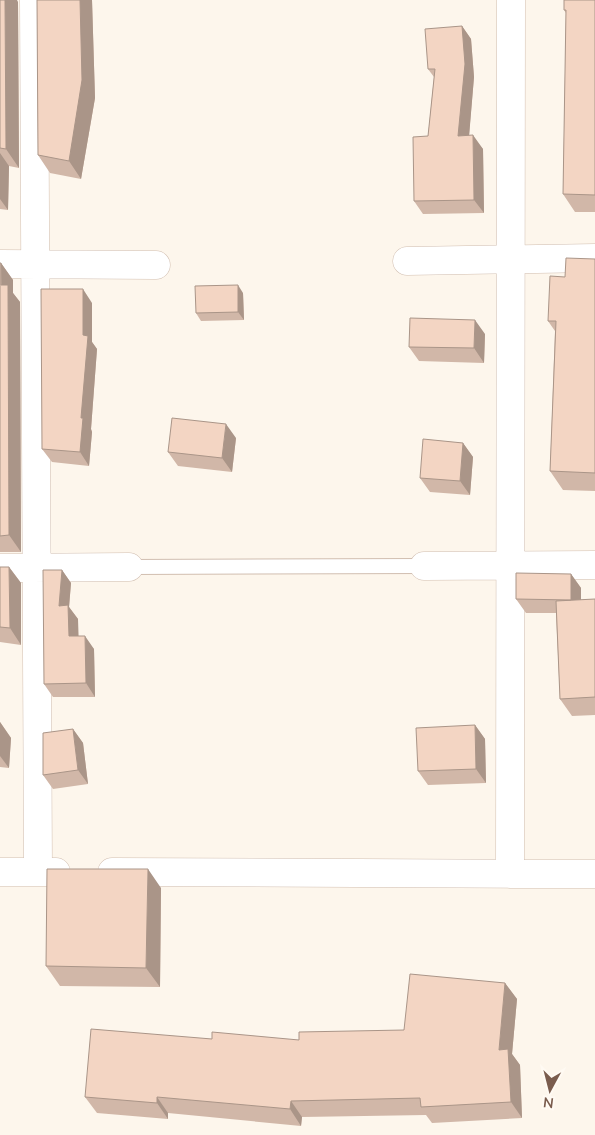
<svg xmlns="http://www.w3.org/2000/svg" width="595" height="1135" font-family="'Nunito Sans',sans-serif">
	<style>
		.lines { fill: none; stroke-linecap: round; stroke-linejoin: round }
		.service-casing { stroke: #d1beb0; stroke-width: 16 }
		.minor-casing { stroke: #d1beb0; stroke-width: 29 }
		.service { stroke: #fff; stroke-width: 14 }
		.minor { stroke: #fff; stroke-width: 28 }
		.wall { fill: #d1b7a8 }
		.shaded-wall { fill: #aa9588 }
		.building { fill: #f3d5c3; stroke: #aa9588 }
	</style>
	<rect width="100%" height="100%" fill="#fdf6ec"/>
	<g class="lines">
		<!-- service casing -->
		<g class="service-casing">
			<path id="service" d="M 129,567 L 424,566"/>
		</g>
		<!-- minor casing -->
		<g class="minor-casing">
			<path id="minor" d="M 34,0 L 38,872
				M 407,261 L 595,258
				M 0,264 L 156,265
				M 424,566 L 595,565
				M 0,568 L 129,567
				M 0,872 L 56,872
				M 112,872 L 595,874
				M 510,874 L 511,0"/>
		</g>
		<!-- service -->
		<use href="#service" class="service"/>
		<!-- minor -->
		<use href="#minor" class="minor"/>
	</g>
	<!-- wall -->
	<path class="wall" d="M 0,0 L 18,2 L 19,168 L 9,166 L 8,210 L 0,209 Z
		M 37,0 L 92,0 L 95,98 L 81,179 L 50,173 L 38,155 Z
		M 595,0 L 595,212 L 575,212 L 563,194 L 566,13 L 564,10 Z
		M 462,26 L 471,39 L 474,77 L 469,135 L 483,149 L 484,213 L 423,214 L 414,201 L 428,136 L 434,77 L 428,69 Z
		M 595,259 L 595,491 L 563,490 L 550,471 L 555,331 L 548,321 L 565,277 Z
		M 0,263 L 1,263 L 13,280 L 13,293 L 20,302 L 21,552 L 0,552 Z
		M 243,293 L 244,320 L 201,321 L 196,313 Z
		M 92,303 L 92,342 L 97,349 L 91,429 L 92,432 L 89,466 L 52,462 L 42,449 Z
		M 485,334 L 484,363 L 419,361 L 409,347 Z
		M 236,438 L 232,472 L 178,466 L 168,452 Z
		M 463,443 L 473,457 L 470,495 L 430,492 L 420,478 Z
		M 0,567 L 9,567 L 21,583 L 21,645 L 0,642 Z
		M 62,570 L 71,583 L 69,607 L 78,619 L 78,636 L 94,649 L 95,697 L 53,697 L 44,684 Z
		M 571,574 L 581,588 L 581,600 L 595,599 L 595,715 L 572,716 L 560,699 L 556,613 L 526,613 L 516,599 Z
		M 0,722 L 11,738 L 9,768 L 0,767 Z
		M 475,725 L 485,739 L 486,783 L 428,785 L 418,771 Z
		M 73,729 L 83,743 L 88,784 L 53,789 L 43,775 Z
		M 161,888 L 160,987 L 60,986 L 46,966 Z
		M 505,983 L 517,999 L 512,1054 L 520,1065 L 522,1118 L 432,1123 L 426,1115 L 302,1117 L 301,1126 L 168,1113 L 168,1119 L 97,1113 L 85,1097 L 212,1039 L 299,1040 L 404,1030 Z"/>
	<!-- shaded-wall -->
	<path class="shaded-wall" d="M 5,0 L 17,0 L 18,2 L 19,168 L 6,149 Z
		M 80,0 L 92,0 L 95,98 L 81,179 L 69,161 Z
		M 462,26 L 471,39 L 474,77 L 468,149 L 458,136 Z
		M 473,135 L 483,149 L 484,213 L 474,200 Z
		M 0,153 L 9,166 L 8,210 L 0,199 Z
		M 1,263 L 13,280 L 13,293 L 20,302 L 21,552 L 9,535 Z
		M 238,285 L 243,293 L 244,320 L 238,312 Z
		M 83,289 L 92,303 L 92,342 L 97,349 L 91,429 L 92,432 L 89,466 L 80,452 Z
		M 475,320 L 485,334 L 484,363 L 474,348 Z
		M 226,424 L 236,438 L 232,472 L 222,458 Z
		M 463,443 L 473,457 L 470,495 L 460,481 Z
		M 9,567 L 21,583 L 21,645 L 10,628 Z
		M 62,570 L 71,583 L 69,607 L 78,619 L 79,649 L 69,636 L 59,606 Z
		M 571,574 L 581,588 L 581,614 L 571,600 Z
		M 85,636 L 94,649 L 95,697 L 86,683 Z
		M 0,722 L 11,738 L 9,768 L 0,756 Z
		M 475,725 L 485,739 L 486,783 L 476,769 Z
		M 73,729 L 83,743 L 88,784 L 78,770 Z
		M 148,869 L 161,888 L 160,987 L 146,968 Z
		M 505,983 L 517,999 L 512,1054 L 520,1065 L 522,1118 L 511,1102 L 499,1050 Z
		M 157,1097 L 168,1113 L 168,1119 L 157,1103 Z
		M 291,1101 L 302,1117 L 301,1126 L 290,1109 Z"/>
	<!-- building -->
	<path class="building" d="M 0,0 L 5,0 L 6,149 L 0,148 Z
		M 37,0 L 80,0 L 82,80 L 69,161 L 38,155 Z
		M 564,0 L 595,0 L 595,195 L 563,194 L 566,10 L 564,10 Z
		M 462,26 L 465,64 L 458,136 L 473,135 L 474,200 L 414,201 L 413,137 L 428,136 L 435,69 L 428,69 L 425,29 Z
		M 566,258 L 595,259 L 595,473 L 550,471 L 556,321 L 548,321 L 550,276 L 565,277 Z
		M 0,263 L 1,263 L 1,285 L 8,285 L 9,535 L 0,536 Z
		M 238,285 L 238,312 L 196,313 L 195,286 Z
		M 41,289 L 83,289 L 83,335 L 88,336 L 81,418 L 83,418 L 80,452 L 42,449 Z
		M 410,318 L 475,320 L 474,348 L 409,347 Z
		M 172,418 L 226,424 L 222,458 L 168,452 Z
		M 423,439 L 463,443 L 460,481 L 420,478 Z
		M 0,567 L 9,567 L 10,628 L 0,627 Z
		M 43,570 L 62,570 L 59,606 L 68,605 L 69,636 L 85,636 L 86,683 L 44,684 Z
		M 516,573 L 571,574 L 571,600 L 516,599 Z
		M 595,599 L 595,697 L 560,699 L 556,601 Z
		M 475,725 L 476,769 L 418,771 L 416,728 Z
		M 73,729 L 78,770 L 43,775 L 43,733 Z
		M 47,869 L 148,869 L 146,968 L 46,966 Z
		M 410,974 L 505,983 L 499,1050 L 508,1049 L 511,1102 L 421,1107 L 420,1098 L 291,1101 L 290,1109 L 157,1097 L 157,1103 L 85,1097 L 91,1029 L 212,1039 L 212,1032 L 299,1040 L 299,1032 L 404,1030 Z"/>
	<!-- north arrow -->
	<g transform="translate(550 1090) rotate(187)" stroke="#fffaf3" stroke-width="4" paint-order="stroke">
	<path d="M0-4L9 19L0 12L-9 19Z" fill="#7a5c4d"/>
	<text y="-8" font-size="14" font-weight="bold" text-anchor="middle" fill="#7a5c4d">N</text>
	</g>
</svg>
